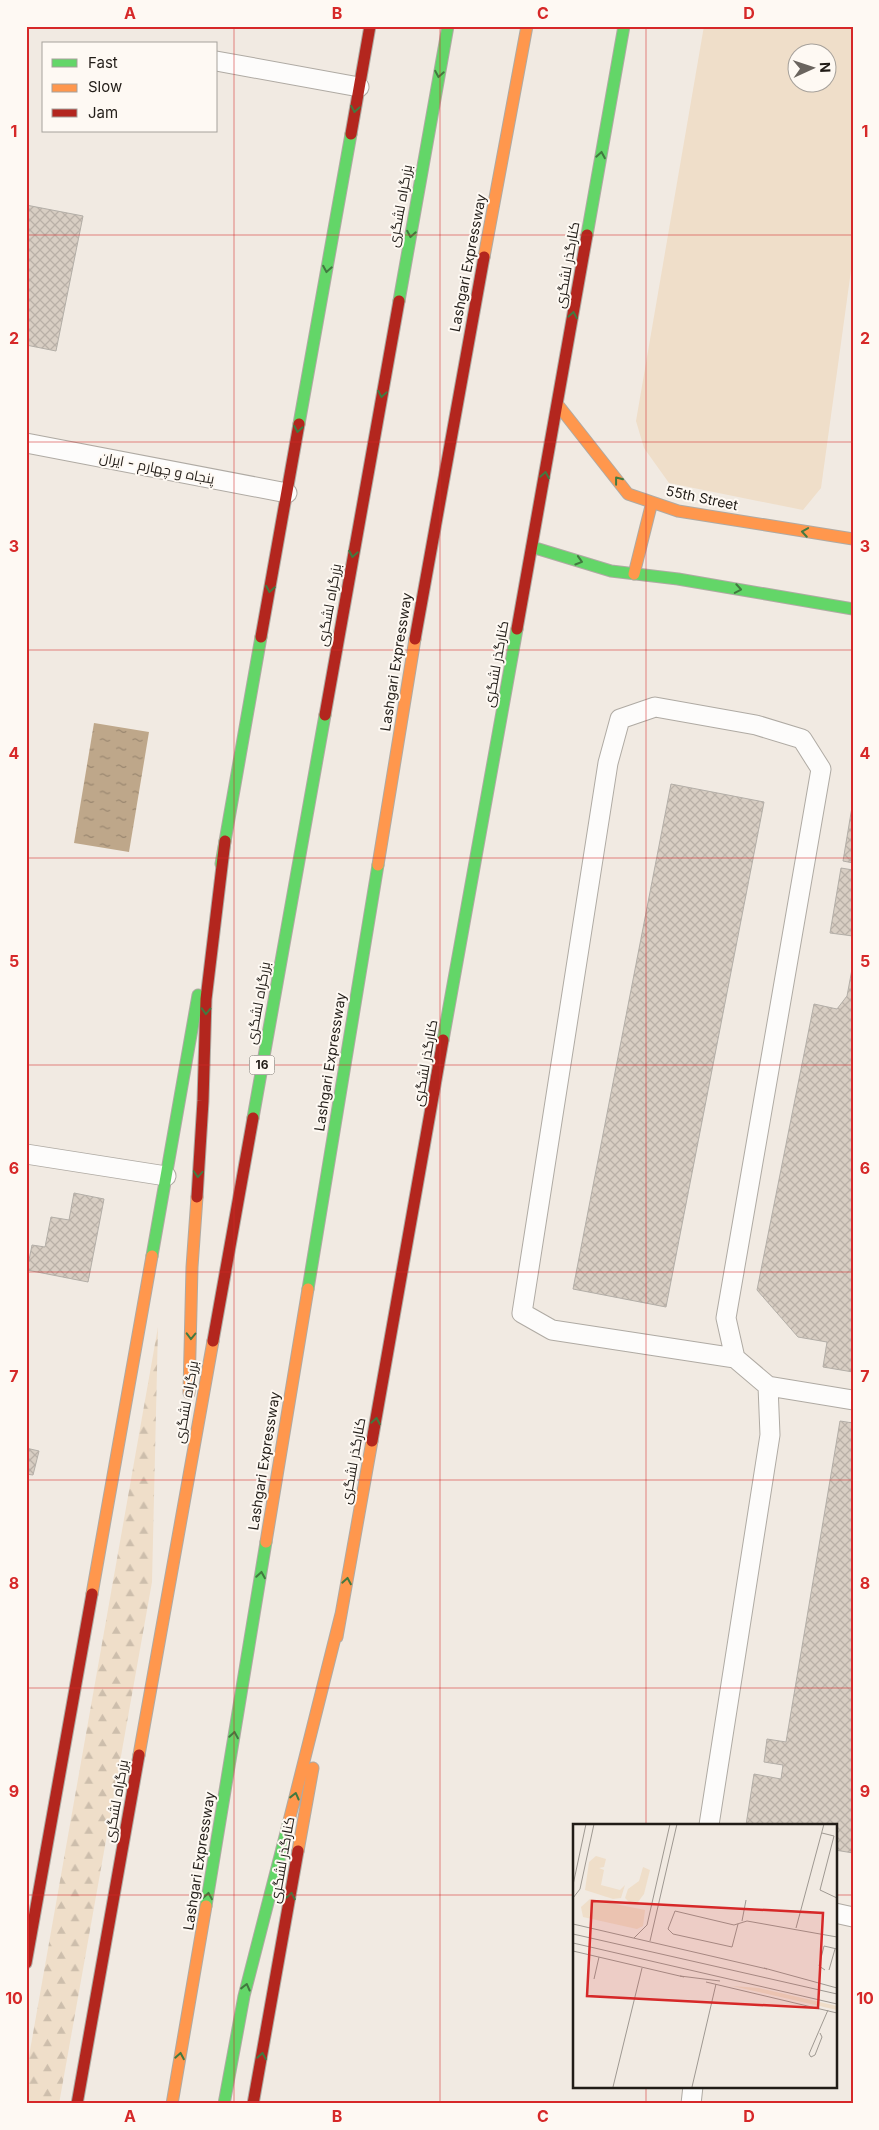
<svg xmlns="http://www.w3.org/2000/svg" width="879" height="2130" font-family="Inter,Cairo,sans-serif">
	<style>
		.green { fill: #efdec9; fill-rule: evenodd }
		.forest { fill: url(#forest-firs) }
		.water { fill: url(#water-ripples) }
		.building { fill: url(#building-cross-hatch); stroke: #b3aea7 }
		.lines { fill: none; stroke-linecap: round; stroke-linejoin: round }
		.lane-casing { stroke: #afaaa3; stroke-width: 21 }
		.fast-casing { stroke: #afaaa3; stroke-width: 13 }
		.slow-casing { stroke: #afaaa3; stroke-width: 13 }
		.jam-casing { stroke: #afaaa3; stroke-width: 13 }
		.lane { stroke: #fdfcfb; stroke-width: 19 }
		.fast { stroke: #63d668; stroke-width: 11 }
		.slow { stroke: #ff974d; stroke-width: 11 }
		.jam { stroke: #b3261e; stroke-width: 11 }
		.oneway { stroke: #427940 }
		.grid { fill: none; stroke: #d62828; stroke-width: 1; stroke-opacity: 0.55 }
		.labels { text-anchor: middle; stroke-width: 4; stroke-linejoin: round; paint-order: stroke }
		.shield { fill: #fef9f3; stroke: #635e59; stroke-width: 1 }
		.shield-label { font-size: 12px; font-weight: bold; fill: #211c17 }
		.street-label { font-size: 14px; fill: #211c17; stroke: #fef9f3 }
		.inset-road { fill: none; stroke: #9e9891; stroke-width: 1 }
		.view { fill: #d62828; fill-opacity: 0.15; stroke: #d62828; stroke-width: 2.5 }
		.inset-edge { fill: none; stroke: #211c17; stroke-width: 2.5 }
		.neatline { fill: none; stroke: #d62828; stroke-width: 2 }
		.grid-label { font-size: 16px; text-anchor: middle; font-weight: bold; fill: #d62828 }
	</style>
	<defs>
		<pattern id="forest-firs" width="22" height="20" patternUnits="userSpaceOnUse" patternTransform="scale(1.25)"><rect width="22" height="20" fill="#efdec9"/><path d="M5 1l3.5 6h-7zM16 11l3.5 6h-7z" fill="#cdbeac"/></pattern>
		<pattern id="water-ripples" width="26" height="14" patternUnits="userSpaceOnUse" patternTransform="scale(1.25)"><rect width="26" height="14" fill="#bea78a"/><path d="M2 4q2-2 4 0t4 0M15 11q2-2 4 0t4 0" fill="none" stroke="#9a8770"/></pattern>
		<pattern id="building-cross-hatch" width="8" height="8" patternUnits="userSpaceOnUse" patternTransform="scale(1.25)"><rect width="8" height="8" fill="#d8cec3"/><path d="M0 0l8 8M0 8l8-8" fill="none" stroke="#b9b0a7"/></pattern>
	</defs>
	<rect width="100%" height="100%" fill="#f1eae2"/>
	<!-- green -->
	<path class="green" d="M 704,26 L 853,26 L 853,256 L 821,488 L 803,510 L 669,483 L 644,448 L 636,421 ZM 796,52 L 826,52 L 826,82 L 796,82 Z"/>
	<!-- forest -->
	<path class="forest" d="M 158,1327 L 152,1582 L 59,2104 L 26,2104 L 26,2073 Z"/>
	<!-- water -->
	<path class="water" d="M 94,723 L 149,732 L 129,852 L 74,843 Z"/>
	<!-- building -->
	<path class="building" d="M 26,205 L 83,216 L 56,351 L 26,345 Z
		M 671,784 L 764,802 L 666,1307 L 573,1289 Z
		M 853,801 L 853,863 L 843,861 Z
		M 841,868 L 853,870 L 853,936 L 830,933 Z
		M 853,964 L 853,1372 L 823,1367 L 827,1342 L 798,1337 L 757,1290 L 814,1004 L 837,1009 L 847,996 Z
		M 74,1193 L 104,1199 L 88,1282 L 27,1270 L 32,1245 L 45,1247 L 51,1217 L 69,1220 Z
		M 840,1421 L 853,1423 L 853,1853 L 835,1850 L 835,1825 L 746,1825 L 754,1774 L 781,1779 L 783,1765 L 764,1762 L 767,1739 L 786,1742 Z
		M 26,1448 L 39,1451 L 33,1475 L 26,1474 Z"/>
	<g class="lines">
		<!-- lane casing -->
		<g class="lane-casing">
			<path id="lane" d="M 216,61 L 359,87
				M 26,443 L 287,493
				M 26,1154 L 166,1176
				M 768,1386 L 853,1400
				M 709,1825 L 770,1435 L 768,1386 L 735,1358 L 552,1330 L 522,1313 L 608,763 L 620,719 L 655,707 L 756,725 L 802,739 L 821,769 L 726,1318 L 735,1358
				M 835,1913 L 853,1917
				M 691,2104 L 693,2086"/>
		</g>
		<!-- fast casing -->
		<g class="fast-casing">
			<path id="fast" d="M 587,235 L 624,26
				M 399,301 L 448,26
				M 299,424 L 351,134
				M 532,547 L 611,571 L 678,579 L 853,609
				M 221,864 L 261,637
				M 443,1040 L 517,629
				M 253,1118 L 325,715
				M 152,1256 L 198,995
				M 308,1289 L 378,865
				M 206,1906 L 266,1542
				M 224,2104 L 244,1996 L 289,1821"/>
		</g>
		<!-- slow casing -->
		<g class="slow-casing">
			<path id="slow" d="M 484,257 L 527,26
				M 558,405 L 628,494 L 678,511 L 853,539
				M 634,574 L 652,502
				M 378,865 L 415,639
				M 189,1393 L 192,1267 L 197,1197
				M 266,1542 L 308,1289
				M 92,1594 L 152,1256
				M 337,1637 L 372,1441
				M 139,1755 L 213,1341
				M 289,1821 L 341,1614
				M 298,1851 L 313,1768
				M 172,2104 L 206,1906"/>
		</g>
		<!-- jam casing -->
		<g class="jam-casing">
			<path id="jam" d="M 351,134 L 370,26
				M 517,629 L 587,235
				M 261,637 L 299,424
				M 415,639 L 484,257
				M 325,715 L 399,301
				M 197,1197 L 203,1101 L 206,999 L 225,841
				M 213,1341 L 253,1118
				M 372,1441 L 443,1040
				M 26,1963 L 92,1594
				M 77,2104 L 139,1755
				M 253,2104 L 298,1851"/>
		</g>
		<!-- lane -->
		<use href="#lane" class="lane"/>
		<!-- fast -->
		<use href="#fast" class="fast"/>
		<!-- slow -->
		<use href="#slow" class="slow"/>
		<!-- jam -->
		<use href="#jam" class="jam"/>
	</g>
	<!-- one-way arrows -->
	<defs><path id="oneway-chevron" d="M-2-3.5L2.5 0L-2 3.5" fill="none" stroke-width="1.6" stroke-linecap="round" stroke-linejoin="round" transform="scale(1.25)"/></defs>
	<g class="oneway">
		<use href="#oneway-chevron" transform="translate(439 74) rotate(100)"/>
		<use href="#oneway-chevron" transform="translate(355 109) rotate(100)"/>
		<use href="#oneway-chevron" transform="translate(601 155) rotate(-80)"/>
		<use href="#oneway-chevron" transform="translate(411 234) rotate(100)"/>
		<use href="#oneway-chevron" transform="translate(327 269) rotate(100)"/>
		<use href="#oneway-chevron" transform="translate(573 315) rotate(-80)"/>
		<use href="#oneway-chevron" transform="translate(382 394) rotate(100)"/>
		<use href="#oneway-chevron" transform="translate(298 429) rotate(100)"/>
		<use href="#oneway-chevron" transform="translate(545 475) rotate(-80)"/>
		<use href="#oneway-chevron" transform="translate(618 480) rotate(-128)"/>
		<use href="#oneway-chevron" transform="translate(805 532) rotate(-171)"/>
		<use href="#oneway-chevron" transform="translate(353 554) rotate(100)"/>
		<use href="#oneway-chevron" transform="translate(579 561) rotate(17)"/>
		<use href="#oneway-chevron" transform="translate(270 589) rotate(100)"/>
		<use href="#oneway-chevron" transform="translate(738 589) rotate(10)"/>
		<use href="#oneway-chevron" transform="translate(206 1011) rotate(92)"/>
		<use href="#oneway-chevron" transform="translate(198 1174) rotate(94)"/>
		<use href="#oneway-chevron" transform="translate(191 1336) rotate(91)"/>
		<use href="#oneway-chevron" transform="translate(376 1421) rotate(-80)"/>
		<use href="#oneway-chevron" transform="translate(261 1575) rotate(-81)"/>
		<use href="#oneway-chevron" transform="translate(347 1581) rotate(-80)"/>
		<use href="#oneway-chevron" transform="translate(234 1735) rotate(-81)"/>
		<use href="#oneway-chevron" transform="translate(295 1796) rotate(-76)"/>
		<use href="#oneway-chevron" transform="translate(208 1896) rotate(-81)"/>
		<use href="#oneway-chevron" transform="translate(291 1896) rotate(-80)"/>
		<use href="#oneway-chevron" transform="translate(246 1987) rotate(-76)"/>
		<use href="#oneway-chevron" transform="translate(180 2056) rotate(-80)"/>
		<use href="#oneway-chevron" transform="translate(262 2056) rotate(-80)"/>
	</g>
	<!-- grid -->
	<path class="grid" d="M 234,26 L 234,2104M 440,26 L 440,2104M 646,26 L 646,1825M 26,235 L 853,235M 26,442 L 853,442M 26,650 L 853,650M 26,858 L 853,858M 26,1065 L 853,1065M 26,1272 L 853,1272M 26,1480 L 853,1480M 26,1688 L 853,1688M 26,1895 L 574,1895M 835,1895 L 853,1895M 646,2086 L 646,2104"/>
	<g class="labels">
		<!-- shield labels -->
		<rect class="shield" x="249.5" y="1055.5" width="25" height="19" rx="4"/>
		<g class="shield-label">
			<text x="262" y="1069">16</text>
		</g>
		<!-- street labels -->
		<g class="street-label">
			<text transform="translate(400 206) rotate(-80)" y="5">بزرگراه لشگری</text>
			<text transform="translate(468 263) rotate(-79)" y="5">Lashgari Expressway</text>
			<text transform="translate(567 265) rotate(-80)" y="5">کنارگذر لشگری</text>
			<text transform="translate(157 468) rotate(11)" y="5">پنجاه و چهارم - ایران</text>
			<text transform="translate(702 498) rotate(12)" y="5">55th Street</text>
			<text transform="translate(329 605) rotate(-80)" y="5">بزرگراه لشگری</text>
			<text transform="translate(396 662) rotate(-81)" y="5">Lashgari Expressway</text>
			<text transform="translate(496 664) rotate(-80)" y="5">کنارگذر لشگری</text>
			<text transform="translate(258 1003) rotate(-80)" y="5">بزرگراه لشگری</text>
			<text transform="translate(330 1062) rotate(-81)" y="5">Lashgari Expressway</text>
			<text transform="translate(425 1063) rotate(-80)" y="5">کنارگذر لشگری</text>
			<text transform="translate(186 1402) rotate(-80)" y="5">بزرگراه لشگری</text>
			<text transform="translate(264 1461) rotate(-81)" y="5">Lashgari Expressway</text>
			<text transform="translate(353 1461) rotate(-80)" y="5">کنارگذر لشگری</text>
			<text transform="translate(116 1801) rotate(-80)" y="5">بزرگراه لشگری</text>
			<text transform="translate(282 1860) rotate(-80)" y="5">کنارگذر لشگری</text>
			<text transform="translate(199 1861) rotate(-81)" y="5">Lashgari Expressway</text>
		</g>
	</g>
	<!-- overview -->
	<g transform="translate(573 1824)">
		<rect width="264" height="264" fill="#f1eae2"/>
		<path d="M 23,32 L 33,35 L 31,43 L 26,44 L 31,46 L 28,61 L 47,66 L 52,61 L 48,74 L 40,75 L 12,66 L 16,38 ZM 17,75 L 72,86 L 70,102 L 64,105 L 10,93 L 8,83 Z" fill="#efdec9"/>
		<path d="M 70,43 L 77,46 L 71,70 L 65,78 L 56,78 L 52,74 L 55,65 L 66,57 ZM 159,162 L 186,164 L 264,182 L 264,186 Z" fill="#efdec9"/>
		<path class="inset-road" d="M 249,9 L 261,12 L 247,66 L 264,74M 0,61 L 13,0M 0,74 L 7,65 L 21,0M 169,97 L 173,76M 0,100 L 194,145M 165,100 L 159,123 L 100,110 L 95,105 L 102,87 L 161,101 L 174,97 L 264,113M 223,104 L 251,0M 0,110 L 264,170M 61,114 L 74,101 L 97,0M 77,117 L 104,0M 0,119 L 264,180M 0,127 L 111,153M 191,144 L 264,164M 252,146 L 246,142 L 251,122 L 264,125M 256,146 L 262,125M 107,152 L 147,157M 21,155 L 26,133M 133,158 L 264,189M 247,209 L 249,213 L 242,231 L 238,233 L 236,230 L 255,186M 40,263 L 69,144M 119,263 L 143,160"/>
		<path class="view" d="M 19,77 L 250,89 L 245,184 L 14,172 Z"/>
		<rect width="264" height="264" class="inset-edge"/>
	</g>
	<!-- border -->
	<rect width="879" height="2130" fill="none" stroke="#fef9f3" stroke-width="55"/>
	<!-- legend -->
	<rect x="42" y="42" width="175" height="90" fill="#fef9f3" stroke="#a6a19b"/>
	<rect x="52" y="59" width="25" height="8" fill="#63d668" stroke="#a6a19b"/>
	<text x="88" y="68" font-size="15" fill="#211c17">Fast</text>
	<rect x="52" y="84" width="25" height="8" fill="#ff974d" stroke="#a6a19b"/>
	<text x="88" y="92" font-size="15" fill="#211c17">Slow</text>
	<rect x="52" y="109" width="25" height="8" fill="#b3261e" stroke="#a6a19b"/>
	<text x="88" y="118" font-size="15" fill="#211c17">Jam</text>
	<!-- north arrow -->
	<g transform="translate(812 68) rotate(87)"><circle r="24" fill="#fef9f3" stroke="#a6a19b"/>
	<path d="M0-4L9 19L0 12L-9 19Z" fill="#6a645e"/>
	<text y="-8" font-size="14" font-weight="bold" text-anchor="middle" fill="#211c17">N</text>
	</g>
	<rect x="28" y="28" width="824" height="2074" class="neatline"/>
	<g class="grid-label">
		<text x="130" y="19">A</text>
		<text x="337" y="19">B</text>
		<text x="543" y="19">C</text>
		<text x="749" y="19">D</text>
		<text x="14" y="137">1</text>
		<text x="865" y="137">1</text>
		<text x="14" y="344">2</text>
		<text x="865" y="344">2</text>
		<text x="14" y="552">3</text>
		<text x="865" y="552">3</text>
		<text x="14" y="759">4</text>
		<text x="865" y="759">4</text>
		<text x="14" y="967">5</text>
		<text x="865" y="967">5</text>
		<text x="14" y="1174">6</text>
		<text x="865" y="1174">6</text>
		<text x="14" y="1382">7</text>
		<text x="865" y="1382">7</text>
		<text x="14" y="1589">8</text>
		<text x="865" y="1589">8</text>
		<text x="14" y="1797">9</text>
		<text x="865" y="1797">9</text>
		<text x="14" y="2004">10</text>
		<text x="865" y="2004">10</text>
		<text x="130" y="2122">A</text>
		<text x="337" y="2122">B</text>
		<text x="543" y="2122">C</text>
		<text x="749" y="2122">D</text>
	</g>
</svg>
